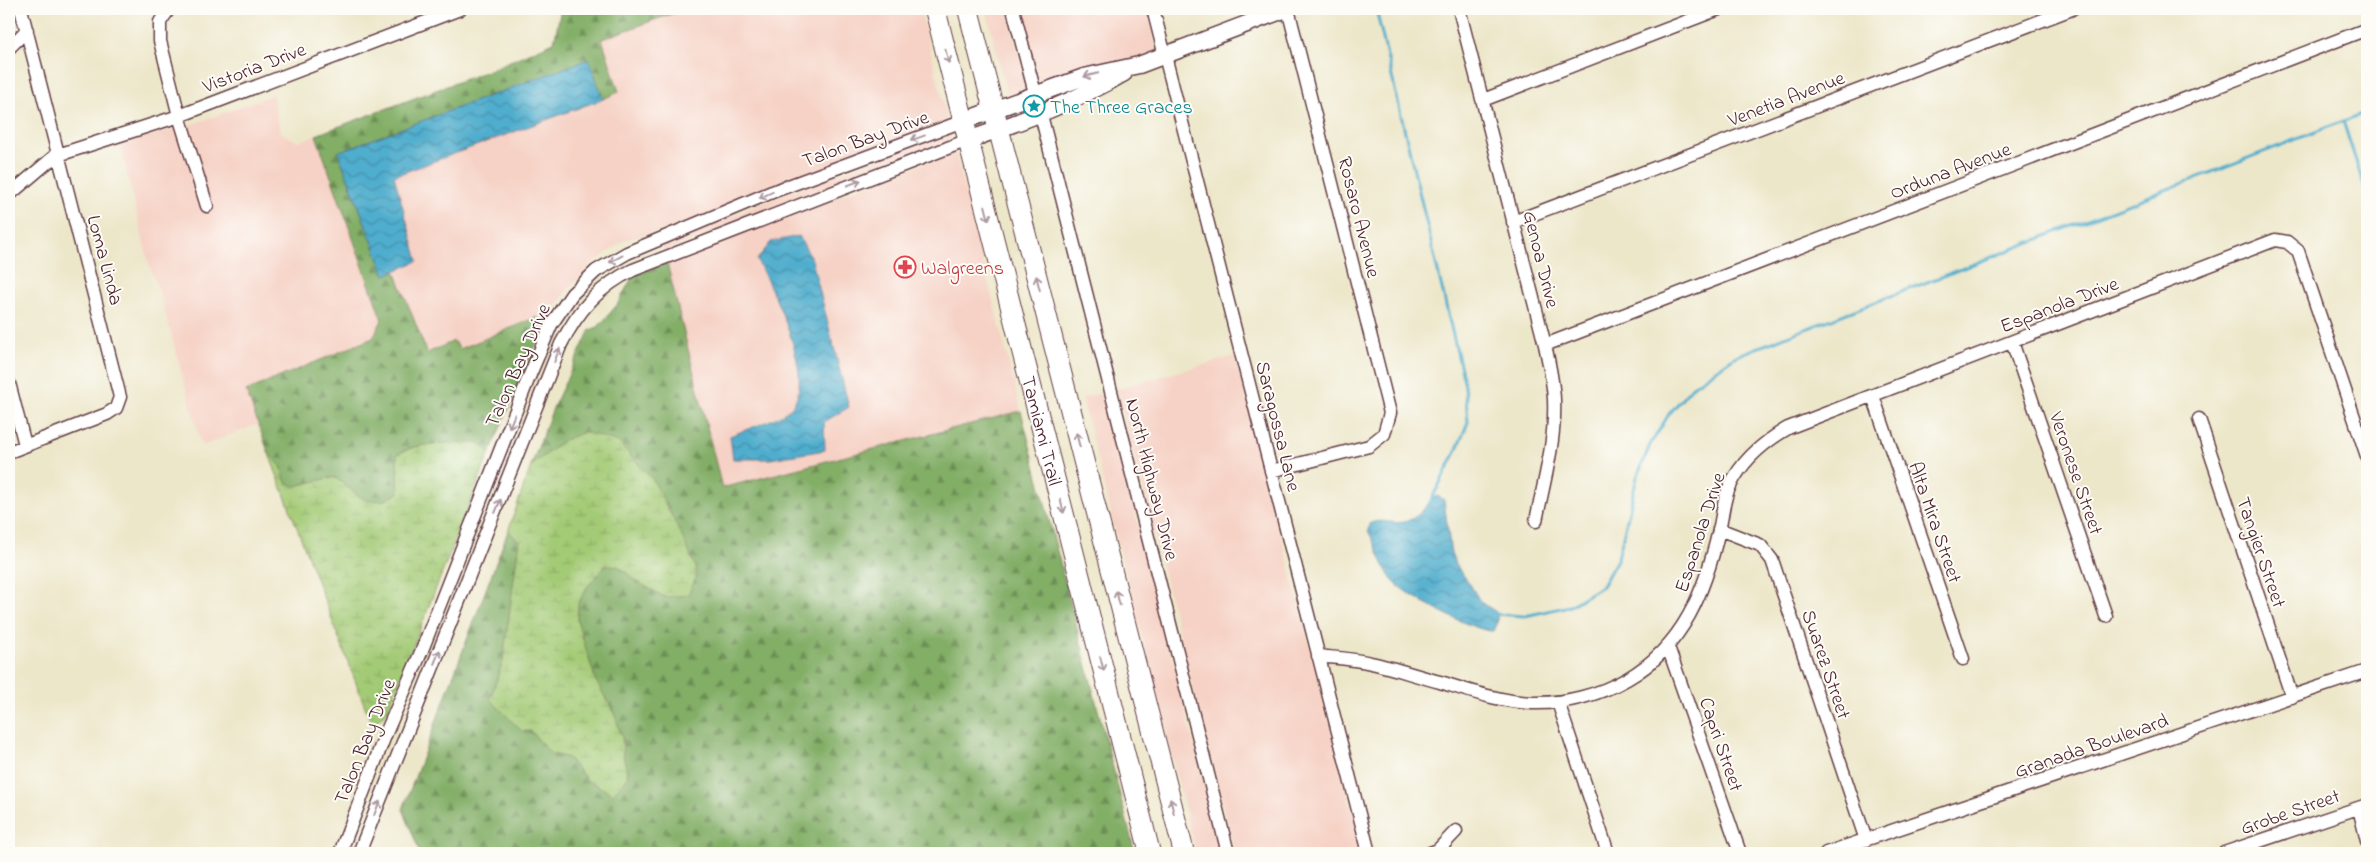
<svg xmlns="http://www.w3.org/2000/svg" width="2376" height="862" font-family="'Indie Flower',sans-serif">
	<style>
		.built { fill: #f6d1c5; fill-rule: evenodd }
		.forest { fill: url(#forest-firs); stroke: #666648 }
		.wetland { fill: url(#wetland-marsh); stroke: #767450 }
		.water { fill: url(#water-waves); stroke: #4c667c }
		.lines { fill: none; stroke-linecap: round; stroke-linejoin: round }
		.stream { stroke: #4fadcd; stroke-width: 3 }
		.minor-casing { stroke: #623d43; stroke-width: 15 }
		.tertiary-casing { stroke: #623d43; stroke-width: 19 }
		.primary-casing { stroke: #623d43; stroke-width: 22 }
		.minor { stroke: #fff; stroke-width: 12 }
		.tertiary { stroke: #fff; stroke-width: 16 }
		.primary { stroke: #fff; stroke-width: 20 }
		.oneway { stroke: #ae9aa0 }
		.labels { text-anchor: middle; stroke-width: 4; stroke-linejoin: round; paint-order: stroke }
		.street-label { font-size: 20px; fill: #4a1f2b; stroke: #fdfcf7 }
		.culture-label { font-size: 20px; fill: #0d838f; stroke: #fdfcf7; text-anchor: start }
		.health-label { font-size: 20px; fill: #be3a42; stroke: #fdfcf7; text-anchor: start }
	</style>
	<defs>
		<pattern id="forest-firs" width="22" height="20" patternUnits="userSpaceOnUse" patternTransform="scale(1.25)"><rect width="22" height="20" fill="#82ae66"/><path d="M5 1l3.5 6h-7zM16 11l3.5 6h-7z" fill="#6c8d54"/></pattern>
		<pattern id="wetland-marsh" width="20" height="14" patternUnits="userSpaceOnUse" patternTransform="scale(1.25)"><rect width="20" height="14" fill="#a3ca75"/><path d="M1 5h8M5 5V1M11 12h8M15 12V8" fill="none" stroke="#8ead65"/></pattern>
		<pattern id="water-waves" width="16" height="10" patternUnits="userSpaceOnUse" patternTransform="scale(1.25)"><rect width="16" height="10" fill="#4fadcd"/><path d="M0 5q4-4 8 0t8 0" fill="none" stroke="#448ca7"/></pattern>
	</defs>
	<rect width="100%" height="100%" fill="#fdfcf7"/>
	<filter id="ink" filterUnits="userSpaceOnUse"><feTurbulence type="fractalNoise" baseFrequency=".02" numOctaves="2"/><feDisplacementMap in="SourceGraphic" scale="10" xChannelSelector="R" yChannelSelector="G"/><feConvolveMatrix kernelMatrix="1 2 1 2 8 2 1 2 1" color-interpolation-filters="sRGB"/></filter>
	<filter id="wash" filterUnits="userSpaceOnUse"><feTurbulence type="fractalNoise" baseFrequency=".0096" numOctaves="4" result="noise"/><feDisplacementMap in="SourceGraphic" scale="20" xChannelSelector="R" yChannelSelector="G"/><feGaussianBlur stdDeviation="1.12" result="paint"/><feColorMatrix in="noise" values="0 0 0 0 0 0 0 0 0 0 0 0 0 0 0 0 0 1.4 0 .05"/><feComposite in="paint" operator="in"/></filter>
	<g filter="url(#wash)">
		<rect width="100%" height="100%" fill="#ede7ca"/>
		<!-- built -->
		<path class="built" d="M 685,9 L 920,9 L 948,121 L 678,226 L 625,240 L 591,264 L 564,294 L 545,324 L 537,317 L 460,349 L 454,341 L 427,353 L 395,271 L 418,260 L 394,176 L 618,93 L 602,39 Z
			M 986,9 L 1007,9 L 1024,76 L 1027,90 L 1008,98 Z
			M 1020,9 L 1147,9 L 1157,52 L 1040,86 Z
			M 272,95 L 281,133 L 298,142 L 316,135 L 382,320 L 373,338 L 247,391 L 258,424 L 202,446 L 160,294 L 148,261 L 120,144 L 202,121 Z
			M 951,132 L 952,140 L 664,252 L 662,245 L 774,198 Z
			M 955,151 L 1021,411 L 722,488 L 667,263 ZM 799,237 L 812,260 L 849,406 L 824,422 L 748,428 L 786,412 L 798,399 L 800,371 L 780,306 L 757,260 Z
			M 1235,356 L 1312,656 L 1311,660 L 1313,661 L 1363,853 L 1235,853 L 1117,389 Z
			M 1104,392 L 1222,853 L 1196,853 L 1082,398 Z"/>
		<!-- forest -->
		<path class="forest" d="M 561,9 L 685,9 L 602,39 L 619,92 L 603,99 L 589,60 L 338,152 L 385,275 L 395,271 L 427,353 L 454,341 L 460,349 L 537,317 L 545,324 L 490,452 L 479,443 L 426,445 L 409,448 L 397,455 L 399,493 L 386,500 L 366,502 L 334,477 L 295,486 L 286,483 L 281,466 L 269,454 L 246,391 L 373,338 L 382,320 L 316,135 L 487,71 L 554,42 Z
			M 667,263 L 722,488 L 1021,411 L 1135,853 L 420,853 L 403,809 L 508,531 L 519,541 L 503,661 L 490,699 L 522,731 L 531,731 L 551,754 L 567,757 L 587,780 L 628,777 L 623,755 L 622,737 L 614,713 L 596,681 L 577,620 L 578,604 L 587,587 L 606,565 L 618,566 L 639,583 L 696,568 L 670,512 L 564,440 L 531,466 L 553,408 L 590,330 L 598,327 L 617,305 L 633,276 Z"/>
		<!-- wetland -->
		<path class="wetland" d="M 585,432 L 618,442 L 653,480 L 680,532 L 696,568 L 696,577 L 688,595 L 665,597 L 639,583 L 618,566 L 606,565 L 587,587 L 578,604 L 577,620 L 596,681 L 614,713 L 622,737 L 623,755 L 628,777 L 613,794 L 587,780 L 567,757 L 551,754 L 531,731 L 522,731 L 490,699 L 503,661 L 519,541 L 508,531 L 531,466 L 564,440 Z
			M 479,443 L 490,452 L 387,712 L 372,725 L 269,454 L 281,466 L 286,483 L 295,486 L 334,477 L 366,501 L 386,500 L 399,493 L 397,455 C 421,440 451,444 479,443 Z"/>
		<!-- water -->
		<path class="water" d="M 589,59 L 603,99 L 394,176 L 418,261 L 385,275 L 338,152 Z
			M 799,236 L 812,260 L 849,407 L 824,422 L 825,450 L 770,459 L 733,459 L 730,436 C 744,430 775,420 786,412 C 823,386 772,291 757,260 L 771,242 Z
			M 1437,496 L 1444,500 L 1451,554 L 1460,571 L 1468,581 L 1480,601 L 1496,612 L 1498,620 L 1493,631 C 1475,632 1407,596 1394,582 C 1383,570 1377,546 1368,531 L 1369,524 C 1381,517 1394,526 1407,521 C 1422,516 1425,504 1437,496 Z"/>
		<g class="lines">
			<!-- stream -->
			<path class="stream" d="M 1376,9 L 1465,386 L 1468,422 L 1455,454 L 1429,504
				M 2343,121 L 2367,195
				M 1493,614 L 1525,616 L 1570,606 L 1602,586 L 1618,558 L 1637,477 L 1650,445 L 1669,414 L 1694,385 L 1736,356 L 2367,112"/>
		</g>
	</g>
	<g filter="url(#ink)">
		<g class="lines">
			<!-- minor casing -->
			<g class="minor-casing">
				<path id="minor" d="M 169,9 L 160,22 L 160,41 L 179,116 L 207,206
					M 1013,9 L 1035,93
					M 1153,9 L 1369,853
					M 1459,9 L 1545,345 C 1549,363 1553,381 1554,399 C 1556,440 1544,481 1536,521
					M 9,48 L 27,30
					M 1483,100 L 1719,9
					M 1041,115 L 1228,853
					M 9,195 L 55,156 L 179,116 L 460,9
					M 1513,222 L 2072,9
					M 2012,342 L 2106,616
					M 1545,345 L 2367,29
					M 9,383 L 25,445
					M 1873,396 L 1963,659
					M 2199,419 L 2292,697
					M 9,452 L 107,414 L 116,408 L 120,397 L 21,9
					M 1271,471 L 1369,446 L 1384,434 L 1390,413 L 1288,9
					M 1719,529 L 1760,545 L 1772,560 L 1866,840
					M 1668,647 L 1740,853
					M 1318,656 C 1336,658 1354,659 1371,663 C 1394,668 1417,676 1440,682 C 1470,691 1501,702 1533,703 C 1565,704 1599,695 1627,679 C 1684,646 1705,591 1719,530 C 1723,515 1723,499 1730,486 C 1742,460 1764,442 1788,428 L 2275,240 L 2287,242 L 2298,251 L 2367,456
					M 1558,702 L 1608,853
					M 2359,808 L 2367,841
					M 340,853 L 386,733 L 422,650 L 529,377 L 551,325 L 572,294 L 596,271 L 627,253 L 772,192 L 963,121
					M 359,853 L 561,344 C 578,311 599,286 633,270 L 968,140
					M 1430,853 L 1438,850 L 1456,831
					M 1826,853 L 2367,671
					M 2224,853 L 2367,805"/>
			</g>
			<!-- tertiary casing -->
			<g class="tertiary-casing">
				<path id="tertiary" d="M 963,121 L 1084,77 L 1139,65 L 1286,9
					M 968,140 C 1023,121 1074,102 1124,73"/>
			</g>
			<!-- primary casing -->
			<g class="primary-casing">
				<g id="primary">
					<path id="s1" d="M 935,9 L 1150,853"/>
					<path d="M 968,9 L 1184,853"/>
				</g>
			</g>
			<!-- minor -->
			<use href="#minor" class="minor"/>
			<!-- tertiary -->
			<use href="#tertiary" class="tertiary"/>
			<!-- primary -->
			<use href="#primary" class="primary"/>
		</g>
		<!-- one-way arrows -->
		<defs><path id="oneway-shaft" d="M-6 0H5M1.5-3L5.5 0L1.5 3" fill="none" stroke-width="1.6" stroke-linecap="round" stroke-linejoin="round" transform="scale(1.25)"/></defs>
		<g class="oneway">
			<use href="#oneway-shaft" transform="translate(947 56) rotate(76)"/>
			<use href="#oneway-shaft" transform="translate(1091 75) rotate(167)"/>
			<use href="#oneway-shaft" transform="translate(918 138) rotate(160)"/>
			<use href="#oneway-shaft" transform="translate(854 183) rotate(-21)"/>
			<use href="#oneway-shaft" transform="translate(766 195) rotate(156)"/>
			<use href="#oneway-shaft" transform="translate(987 213) rotate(76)"/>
			<use href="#oneway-shaft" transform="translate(616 259) rotate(152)"/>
			<use href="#oneway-shaft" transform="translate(1038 283) rotate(-104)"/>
			<use href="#oneway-shaft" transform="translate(557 355) rotate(-69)"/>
			<use href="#oneway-shaft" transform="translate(512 421) rotate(112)"/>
			<use href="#oneway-shaft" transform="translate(1078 440) rotate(-104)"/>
			<use href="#oneway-shaft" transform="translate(498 506) rotate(-68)"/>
			<use href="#oneway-shaft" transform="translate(1062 506) rotate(76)"/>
			<use href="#oneway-shaft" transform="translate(1118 598) rotate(-104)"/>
			<use href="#oneway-shaft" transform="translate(437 657) rotate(-68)"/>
			<use href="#oneway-shaft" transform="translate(1102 664) rotate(76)"/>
			<use href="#oneway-shaft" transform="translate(1172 806) rotate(-104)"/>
			<use href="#oneway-shaft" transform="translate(377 808) rotate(-68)"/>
		</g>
	</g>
	<!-- icons -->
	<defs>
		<g id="sight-ring" transform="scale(1.125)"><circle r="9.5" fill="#fdfcf7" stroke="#0f9aa8" stroke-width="1.5"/><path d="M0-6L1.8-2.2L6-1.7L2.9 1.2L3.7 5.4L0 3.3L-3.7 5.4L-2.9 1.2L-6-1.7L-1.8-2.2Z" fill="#0f9aa8"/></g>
		<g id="pharmacy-ring" transform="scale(1.125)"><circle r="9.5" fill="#fdfcf7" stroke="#e0444e" stroke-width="1.5"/><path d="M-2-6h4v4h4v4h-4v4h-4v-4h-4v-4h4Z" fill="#e0444e"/></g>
	</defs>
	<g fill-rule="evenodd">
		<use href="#sight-ring" x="1034" y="106"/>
		<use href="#pharmacy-ring" x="905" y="267"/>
	</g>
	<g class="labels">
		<!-- street labels -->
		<g class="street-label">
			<text transform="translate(254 67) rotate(-21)" y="7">Vistoria Drive</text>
			<text transform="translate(1786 98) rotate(-21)" y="7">Venetia Avenue</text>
			<text transform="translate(865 138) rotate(-20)" y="7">Talon Bay Drive</text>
			<text transform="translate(1950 170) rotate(-21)" y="7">Orduna Avenue</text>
			<text transform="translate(1360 217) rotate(76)" y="7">Rosaro Avenue</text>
			<text transform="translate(1542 259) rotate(76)" y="7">Genoa Drive</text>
			<text transform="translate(106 260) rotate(75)" y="7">Loma Linda</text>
			<text transform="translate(2059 304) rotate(-21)" y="7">Espanola Drive</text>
			<text transform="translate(517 365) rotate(-66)" y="7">Talon Bay Drive</text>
			<text transform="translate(1279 426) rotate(76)" y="7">Saragossa Lane</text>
			<text dy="7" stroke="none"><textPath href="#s1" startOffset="435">Tamiami Trail</textPath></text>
			<text transform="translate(2077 473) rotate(71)" y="7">Veronese Street</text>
			<text transform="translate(1153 479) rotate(76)" y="7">North Highway Drive</text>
			<text transform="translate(1936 522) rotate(71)" y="7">Alta Mira Street</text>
			<text transform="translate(1699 532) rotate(-72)" y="7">Espanola Drive</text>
			<text transform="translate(2262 552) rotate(71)" y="7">Tangier Street</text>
			<text transform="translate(1827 664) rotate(71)" y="7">Suarez Street</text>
			<text transform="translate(364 741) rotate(-68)" y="7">Talon Bay Drive</text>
			<text transform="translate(1722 744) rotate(71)" y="7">Capri Street</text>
			<text transform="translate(2091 745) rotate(-19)" y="7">Granada Boulevard</text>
			<text transform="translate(2290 811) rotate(-19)" y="7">Grobe Street</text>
		</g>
		<!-- culture labels -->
		<g class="culture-label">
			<text x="1050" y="113">The Three Graces</text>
		</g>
		<!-- health labels -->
		<g class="health-label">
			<text x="921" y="274">Walgreens</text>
		</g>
	</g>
	<!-- margin -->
	<rect width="2376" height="862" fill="none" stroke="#fdfcf7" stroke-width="30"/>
</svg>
